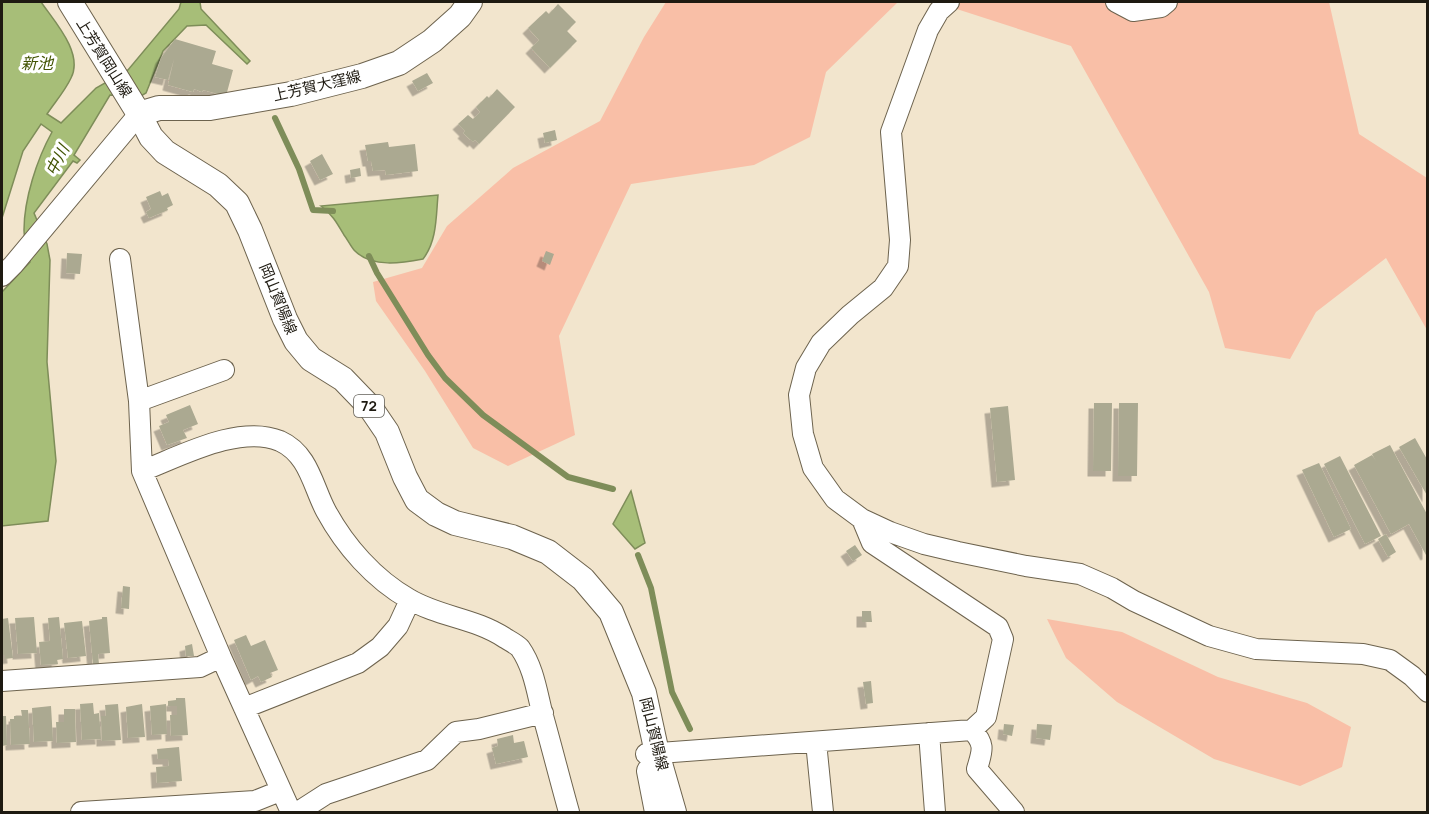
<svg xmlns="http://www.w3.org/2000/svg" width="1429" height="814" font-family="Manrope,'Noto Sans JP',sans-serif">
	<style>
		.green { fill: #f9bfa7 }
		.water { fill: #a7be78; stroke: #7e8d59; stroke-width: 1.5 }
		.lines { fill: none; stroke-linecap: round; stroke-linejoin: round }
		.stream { stroke: #7e8d59; stroke-width: 6 }
		.building { fill: #aba991; filter: url(#shadow) }
		.minor-casing { stroke: #6d634e; stroke-width: 22 }
		.major-casing { stroke: #6d634e; stroke-width: 26 }
		.minor { stroke: #fff; stroke-width: 20 }
		.major { stroke: #fff; stroke-width: 24 }
		.labels { text-anchor: middle; stroke-width: 6; stroke-linejoin: round; paint-order: stroke }
		.shield { fill: #fff; stroke: #625f58; stroke-width: 1.5 }
		.shield-label { font-size: 14px; font-weight: bold; fill: #1e1a11 }
		.street-label { font-size: 15px; fill: #1e1a11; stroke: #fff }
		.water-label { font-size: 16px; font-style: italic; fill: #435505; stroke: #fff }
	</style>
	<defs>
		<filter id="shadow"><feDropShadow dx="-5.5" dy="5.5" stdDeviation="0" flood-color="#0004"/></filter>
	</defs>
	<rect width="100%" height="100%" fill="#f2e5cd"/>
	<!-- green -->
	<path class="green" d="M 666,2 L 898,2 L 826,72 L 810,137 L 754,165 L 631,184 L 559,336 L 575,435 L 508,466 L 473,448 L 425,371 L 376,301 L 373,282 L 422,268 L 447,226 L 513,168 L 600,121 L 644,37 Z
		M 935,2 L 1329,2 L 1359,134 L 1427,178 L 1427,330 L 1386,258 L 1316,312 L 1290,359 L 1225,348 L 1209,292 L 1071,46 Z
		M 1047,619 L 1122,632 L 1218,677 L 1307,703 L 1351,727 L 1342,767 L 1300,786 L 1214,759 L 1117,702 L 1066,658 Z"/>
	<!-- water -->
	<path class="water" d="M 2,2 L 41,2 C 54,21 84,53 71,78 C 65,91 55,102 47,114 L 61,123 L 96,88 L 128,70 L 179,9 L 181,2 L 200,2 L 201,9 L 250,61 L 247,64 L 206,25 L 187,26 L 163,51 L 146,93 L 141,96 L 110,95 L 74,155 L 80,160 L 77,163 L 73,161 L 34,213 L 47,244 L 50,260 L 47,362 L 56,461 L 48,521 L 2,526 L 2,292 L 30,262 C 28,252 24,240 24,230 C 24,199 37,159 52,132 L 41,124 L 23,151 L 2,218 Z
		M 438,195 C 436,217 437,241 423,259 C 402,263 372,268 355,251 C 351,247 348,240 344,235 C 337,223 332,214 321,206 Z
		M 631,491 L 645,543 L 635,549 L 613,524 Z"/>
	<g class="lines">
		<!-- stream -->
		<path class="stream" d="M 275,118 L 299,169 L 313,210 L 333,211
			M 369,256 L 377,273 L 428,355 L 445,378 L 483,415 L 568,477 L 613,489
			M 638,555 L 651,588 L 672,692 L 690,729"/>
	</g>
	<!-- building -->
	<path class="building" d="M 558,4 L 576,22 L 567,31 L 577,41 L 550,68 L 531,48 L 539,40 L 528,28 L 546,11 L 549,14 Z
		M 175,39 L 216,51 L 212,64 L 233,70 L 226,96 L 203,90 L 202,92 L 194,89 L 193,92 L 168,85 L 174,59 L 168,80 L 155,77 L 161,58 Z
		M 427,73 L 433,83 L 418,91 L 412,81 Z
		M 497,89 L 515,107 L 479,144 L 475,140 L 473,142 L 463,133 L 465,131 L 458,124 L 468,115 L 473,119 L 480,112 L 476,107 L 487,96 L 489,98 Z
		M 555,130 L 557,140 L 545,143 L 543,133 Z
		M 388,142 L 389,147 L 415,144 L 418,171 L 386,175 L 385,170 L 373,171 L 371,161 L 368,161 L 365,145 Z
		M 322,154 L 333,174 L 320,180 L 310,161 Z
		M 360,168 L 361,176 L 351,178 L 350,170 Z
		M 160,191 L 162,196 L 168,193 L 173,205 L 167,208 L 168,210 L 149,218 L 146,212 L 151,209 L 146,197 Z
		M 546,251 L 554,254 L 550,265 L 542,261 Z
		M 67,253 L 82,254 L 80,274 L 66,273 Z
		M 1094,403 L 1112,403 L 1111,471 L 1093,471 Z
		M 1119,403 L 1138,403 L 1137,476 L 1118,476 Z
		M 190,405 L 198,424 L 183,430 L 187,438 L 167,445 L 159,426 L 169,422 L 166,415 Z
		M 1008,406 L 1015,480 L 997,482 L 990,408 Z
		M 1415,438 L 1428,461 L 1428,497 L 1399,447 Z
		M 1390,445 L 1428,516 L 1428,554 L 1426,555 L 1409,524 L 1391,534 L 1354,465 L 1372,455 L 1376,461 L 1372,454 Z
		M 1340,456 L 1381,536 L 1365,544 L 1324,464 Z
		M 1319,463 L 1351,529 L 1334,537 L 1302,470 Z
		M 1386,534 L 1396,552 L 1388,557 L 1378,539 Z
		M 855,545 L 862,555 L 853,561 L 846,551 Z
		M 123,586 L 130,587 L 129,609 L 121,608 Z
		M 862,611 L 871,611 L 872,622 L 862,622 Z
		M 34,617 L 37,653 L 18,654 L 15,618 Z
		M 59,617 L 63,659 L 57,660 L 58,664 L 41,665 L 39,642 L 50,641 L 48,618 Z
		M 102,617 L 107,617 L 110,653 L 98,654 L 99,664 L 93,664 L 89,621 L 102,619 Z
		M 8,618 L 13,658 L 5,659 L 5,655 L 2,655 L 2,619 Z
		M 82,621 L 86,656 L 68,658 L 64,623 Z
		M 246,635 L 251,646 L 265,640 L 278,670 L 270,673 L 272,677 L 261,682 L 258,676 L 251,680 L 234,640 Z
		M 192,644 L 194,656 L 186,656 L 185,646 Z
		M 871,681 L 873,703 L 866,704 L 863,682 Z
		M 176,698 L 185,698 L 188,735 L 171,736 L 170,715 L 177,715 L 177,706 L 168,706 L 168,701 L 176,700 Z
		M 93,703 L 94,714 L 99,713 L 101,739 L 82,740 L 80,704 Z
		M 118,704 L 121,740 L 102,741 L 101,716 L 106,716 L 105,705 Z
		M 142,704 L 145,737 L 128,738 L 126,707 Z
		M 166,704 L 167,734 L 152,735 L 150,706 Z
		M 51,706 L 53,741 L 34,742 L 32,708 Z
		M 64,709 L 75,709 L 76,742 L 57,743 L 56,722 L 64,722 Z
		M 21,710 L 28,710 L 30,744 L 11,745 L 10,719 L 14,719 L 14,716 L 22,716 Z
		M 2,716 L 6,716 L 7,745 L 2,746 Z
		M 1004,724 L 1014,725 L 1012,736 L 1003,734 Z
		M 1037,724 L 1052,725 L 1050,740 L 1036,738 Z
		M 513,735 L 514,743 L 524,741 L 528,757 L 496,764 L 492,748 L 498,746 L 497,739 Z
		M 179,747 L 182,781 L 157,783 L 156,767 L 169,766 L 168,759 L 158,759 L 157,749 Z"/>
	<g class="lines">
		<!-- minor casing -->
		<g class="minor-casing">
			<path id="minor" d="M 949,2 L 939,11 L 928,30 L 891,132 L 900,240 L 898,266 L 883,288 L 850,315 L 821,343 L 806,368 L 799,395 L 803,434 L 813,468 L 835,499 L 862,519 L 890,532 L 924,544 L 958,552 L 1026,566 L 1080,574 L 1112,588 L 1134,601 L 1209,636 L 1256,649 L 1363,654 L 1390,660 L 1412,676 L 1428,692
				M 1116,2 L 1133,11 L 1161,7 L 1167,2
				M 120,259 L 139,401 L 142,471 L 221,657 L 291,812
				M 2,276 L 13,265 L 139,114
				M 139,401 L 224,370
				M 142,471 C 181,456 239,424 280,441 C 309,454 313,487 326,511 C 345,546 374,579 409,599 C 439,617 475,618 505,638 C 510,641 516,644 520,648 C 534,668 537,693 543,716 C 552,748 560,780 569,812
				M 2,681 L 200,667 L 221,657
				M 244,708 L 358,663 L 380,647 L 398,626 L 410,600
				M 972,730 C 986,745 982,751 977,769 L 1014,812
				M 929,733 L 935,812
				M 816,742 L 823,812
				M 646,754 L 972,730 L 986,717 L 1003,639 L 998,627 L 872,543 L 862,519
				M 81,812 L 255,801 L 280,791
				M 298,812 L 326,794 L 427,760 L 456,732 L 479,729 L 543,713"/>
		</g>
		<!-- major casing -->
		<g class="major-casing">
			<path id="major" d="M 70,2 L 139,114 L 151,137 L 165,152 L 218,185 L 237,203 L 250,230 L 285,319 L 296,341 L 311,359 L 343,379 L 370,407 L 387,432 L 405,477 L 417,500 L 436,514 L 455,523 L 512,537 L 548,552 L 583,579 L 611,612 L 644,693 L 657,753 L 674,812
				M 139,114 L 159,108 L 210,108 L 291,94 L 362,76 L 399,63 L 432,41 L 460,16 L 470,2
				M 649,771 L 657,812"/>
		</g>
		<!-- minor -->
		<use href="#minor" class="minor"/>
		<!-- major -->
		<use href="#major" class="major"/>
	</g>
	<g class="labels">
		<!-- shield labels -->
		<rect class="shield" x="354" y="395" width="30" height="22" rx="4.5"/>
		<g class="shield-label">
			<text x="369" y="411">72</text>
		</g>
		<!-- street labels -->
		<g class="street-label">
			<text transform="translate(104 58) rotate(58)" y="5">上芳賀岡山線</text>
			<text transform="translate(317 86) rotate(-13)" y="5">上芳賀大窪線</text>
			<text transform="translate(278 299) rotate(68)" y="5">岡山賀陽線</text>
			<text transform="translate(654 734) rotate(76)" y="5">岡山賀陽線</text>
		</g>
		<!-- water labels -->
		<g class="water-label">
			<text x="37" y="69">新池</text>
			<text transform="translate(57 160) rotate(-63)" y="6">中川</text>
		</g>
	</g>
	<!-- border -->
	<rect width="1429" height="814" fill="none" stroke="#1e1a11" stroke-width="6"/>
</svg>
